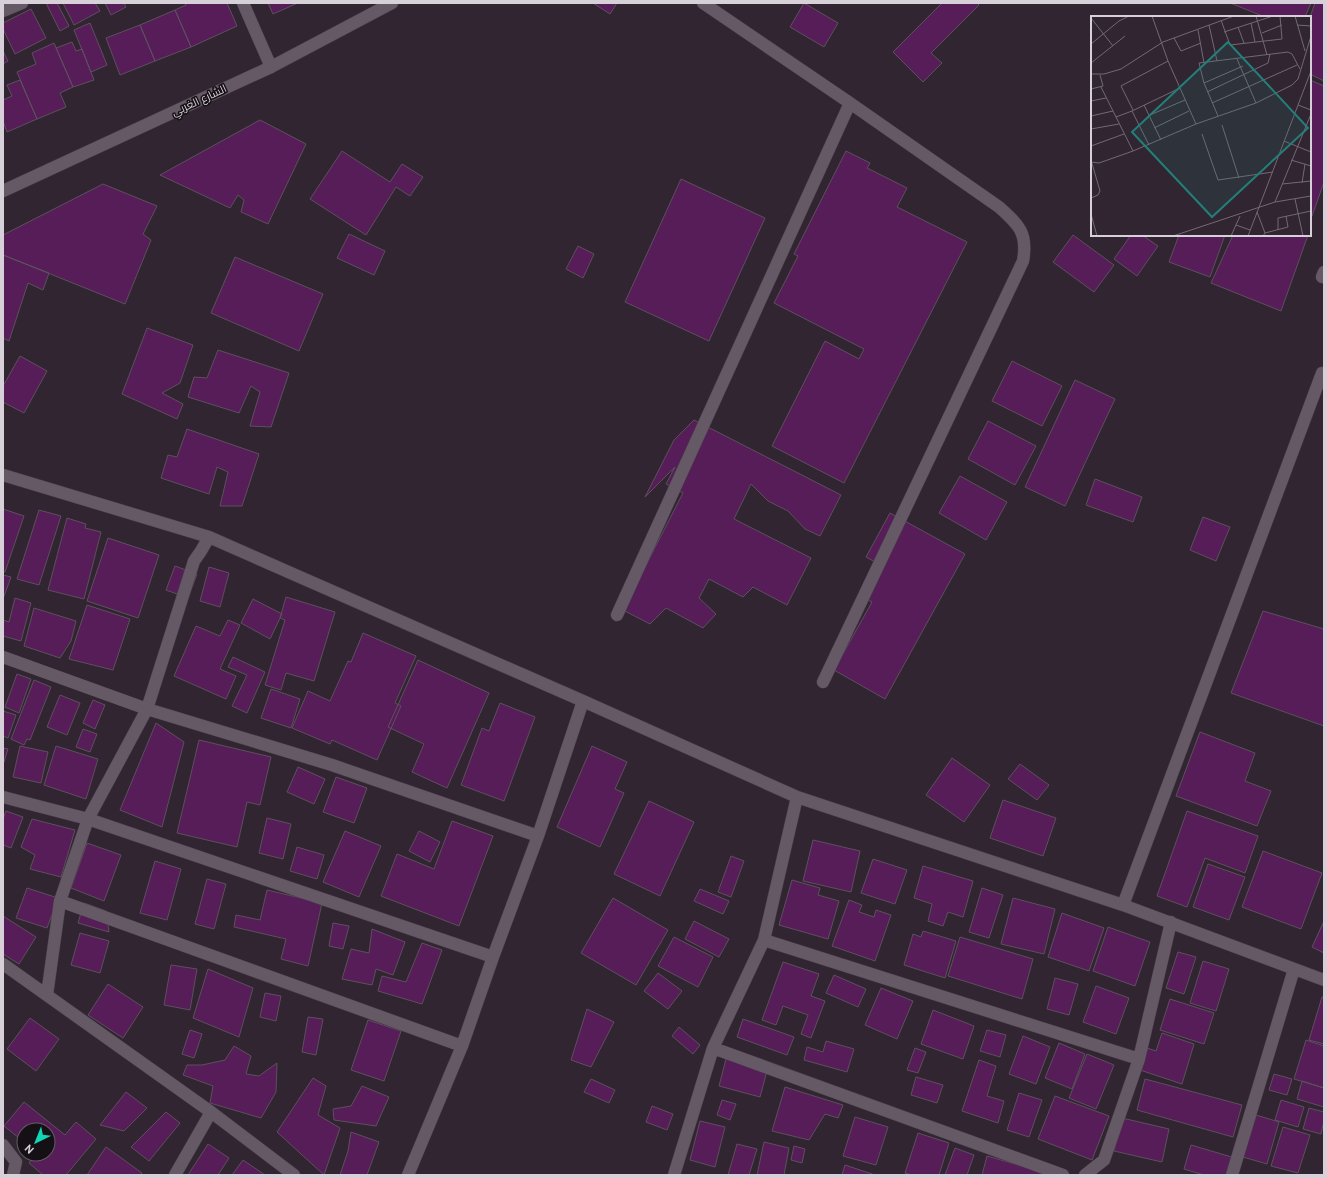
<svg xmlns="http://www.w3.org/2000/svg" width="1327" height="1178" font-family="Overpass,Cairo,sans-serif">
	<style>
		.building { fill: #561d59; stroke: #5d505d }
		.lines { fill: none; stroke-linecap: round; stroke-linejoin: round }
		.lane-casing { stroke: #4a404a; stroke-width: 13 }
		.street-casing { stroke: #4a404a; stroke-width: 13 }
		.secondary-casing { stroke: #4a404a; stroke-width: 13 }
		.lane { stroke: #665966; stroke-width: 12 }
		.street { stroke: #665966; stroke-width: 12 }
		.secondary { stroke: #665966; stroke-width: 12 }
		.labels { text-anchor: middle; stroke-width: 3; stroke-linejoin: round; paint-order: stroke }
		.street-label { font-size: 11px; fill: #d8d0d8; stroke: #151015 }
		.inset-road { fill: none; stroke: #736974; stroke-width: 1 }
		.view { fill: #237f79; fill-opacity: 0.15; stroke: #237f79; stroke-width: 2 }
		.inset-edge { fill: none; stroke: #d8d0d8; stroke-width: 2 }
	</style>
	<rect width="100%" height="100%" fill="#302531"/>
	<!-- building -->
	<path class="building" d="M 46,3 L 57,3 L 69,26 L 60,31 Z
		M 63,3 L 95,3 L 100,11 L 74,25 Z
		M 105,3 L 124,3 L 126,7 L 111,15 Z
		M 185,3 L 227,3 L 237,26 L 191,47 L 175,10 L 186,5 Z
		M 268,3 L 298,3 L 273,14 Z
		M 593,3 L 617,3 L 610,14 Z
		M 804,3 L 838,23 L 824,47 L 790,27 Z
		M 942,3 L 977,3 L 979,5 L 931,53 L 942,63 L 923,82 L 893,52 Z
		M 1230,3 L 1311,3 L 1305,17 L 1265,17 Z
		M 1315,3 L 1324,3 L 1324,81 L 1310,74 L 1310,17 Z
		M 31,9 L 46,38 L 15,54 L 3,29 L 3,23 Z
		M 175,10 L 191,47 L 155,61 L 140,25 Z
		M 90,23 L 107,65 L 91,72 L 74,30 Z
		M 140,25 L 155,61 L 120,75 L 106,38 Z
		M 72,42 L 76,51 L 82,49 L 94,80 L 73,87 L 56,48 Z
		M 54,43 L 73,87 L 60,93 L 66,107 L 37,119 L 17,72 L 36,64 L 32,53 Z
		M 3,51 L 8,61 L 3,64 Z
		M 20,80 L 37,119 L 7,132 L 3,121 L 3,100 L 12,96 L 7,85 Z
		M 1310,80 L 1324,86 L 1324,182 L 1312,216 L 1310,216 Z
		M 260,120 L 306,144 L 268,224 L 241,212 L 244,200 L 238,195 L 230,208 L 160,175 Z
		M 342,151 L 390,182 L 402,164 L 423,177 L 410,196 L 396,187 L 366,235 L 310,199 Z
		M 846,151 L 870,163 L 867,168 L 907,188 L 897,207 L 967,242 L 844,483 L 772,446 L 825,341 L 859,359 L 864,349 L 774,303 L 798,256 L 794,254 Z
		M 681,179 L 765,218 L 709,341 L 625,302 Z
		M 103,184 L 157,206 L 143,234 L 151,240 L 125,304 L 3,255 L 3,235 Z
		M 349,234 L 385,251 L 374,275 L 337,258 Z
		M 1073,235 L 1114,265 L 1094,292 L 1053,262 Z
		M 1131,235 L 1142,235 L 1158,246 L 1137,276 L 1114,259 Z
		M 1179,235 L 1225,235 L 1210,277 L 1169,262 Z
		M 1233,235 L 1308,235 L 1281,311 L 1211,283 Z
		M 578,246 L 594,254 L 583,278 L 566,269 Z
		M 3,255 L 49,273 L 43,290 L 28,283 L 9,341 L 3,338 Z
		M 235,257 L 323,294 L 299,351 L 211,313 Z
		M 147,328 L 193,345 L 180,383 L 162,393 L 183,404 L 177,419 L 122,394 Z
		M 218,350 L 289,373 L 271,427 L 250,426 L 260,392 L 251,386 L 239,413 L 188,397 L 194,377 L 207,378 Z
		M 20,356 L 47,371 L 24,413 L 3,402 L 3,386 Z
		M 1012,361 L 1062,386 L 1042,426 L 992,401 Z
		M 1075,380 L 1115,399 L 1065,506 L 1025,487 Z
		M 694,420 L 841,495 L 820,536 L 805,529 L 788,511 L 768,501 L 751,484 L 734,519 L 811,558 L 787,605 L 753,587 L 743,597 L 709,579 L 699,598 L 716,614 L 703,628 L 666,608 L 650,624 L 623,610 L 683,493 L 666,484 L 675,467 L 645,497 L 674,440 Z
		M 988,421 L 1036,446 L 1015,485 L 968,459 Z
		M 187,429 L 259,454 L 242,506 L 220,506 L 228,472 L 217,467 L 209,494 L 161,478 L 168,455 L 177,457 Z
		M 960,476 L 1007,502 L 986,540 L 939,513 Z
		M 1095,479 L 1142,497 L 1133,522 L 1086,505 Z
		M 3,509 L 24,516 L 5,572 L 3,571 Z
		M 39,510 L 61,516 L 39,585 L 17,579 Z
		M 890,513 L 965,554 L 885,699 L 834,670 L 872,602 L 860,596 L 877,563 L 866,557 Z
		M 1203,517 L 1230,527 L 1216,561 L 1190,550 Z
		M 67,518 L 86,524 L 85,528 L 101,532 L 84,599 L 48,590 Z
		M 108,538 L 159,555 L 138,618 L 87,601 Z
		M 175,566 L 197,574 L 188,598 L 166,590 Z
		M 209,567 L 229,573 L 220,607 L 200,601 Z
		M 3,575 L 11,577 L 3,599 Z
		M 286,597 L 335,612 L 314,681 L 286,673 L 281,690 L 265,685 L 285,620 L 280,618 Z
		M 15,598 L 31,603 L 21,641 L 3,636 L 3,620 L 9,622 Z
		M 253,599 L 282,614 L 270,639 L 241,623 Z
		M 87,605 L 130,619 L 113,670 L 69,659 Z
		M 34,608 L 76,621 L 71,641 L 60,658 L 24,646 Z
		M 1263,611 L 1324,629 L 1324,726 L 1231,693 Z
		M 228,620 L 240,625 L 220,669 L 236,676 L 226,699 L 174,676 L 196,626 L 220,636 Z
		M 363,633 L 416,656 L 395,703 L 401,706 L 377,760 L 332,740 L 330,744 L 292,728 L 308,691 L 330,701 L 348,661 L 351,662 Z
		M 233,657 L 265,672 L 247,713 L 232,706 L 247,675 L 228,667 Z
		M 418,660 L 489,693 L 447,788 L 412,772 L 424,744 L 388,727 Z
		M 17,674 L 31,679 L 19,713 L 5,707 Z
		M 34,680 L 51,687 L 30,740 L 27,739 L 24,745 L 11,739 Z
		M 271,689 L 300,699 L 291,728 L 261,718 Z
		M 60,695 L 80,703 L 67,735 L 47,727 Z
		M 93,700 L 105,705 L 95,729 L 83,723 Z
		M 500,703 L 535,717 L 504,801 L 461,785 L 482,728 L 489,731 Z
		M 3,711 L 16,715 L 8,738 L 3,736 Z
		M 156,723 L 184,742 L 162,827 L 120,810 Z
		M 83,729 L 97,734 L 90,752 L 76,747 Z
		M 1200,732 L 1255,753 L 1245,781 L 1271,791 L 1257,826 L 1176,796 Z
		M 199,740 L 271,757 L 260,805 L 247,802 L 237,847 L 177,833 Z
		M 20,746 L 48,752 L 41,783 L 13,777 Z
		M 56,746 L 98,759 L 86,799 L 44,785 Z
		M 592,746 L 627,762 L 615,789 L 624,793 L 600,847 L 557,827 Z
		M 3,748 L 8,749 L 3,765 Z
		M 952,758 L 990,785 L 964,822 L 926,795 Z
		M 1020,764 L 1049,785 L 1037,800 L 1008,779 Z
		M 298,767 L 325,779 L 314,804 L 287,792 Z
		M 336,777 L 367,788 L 354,823 L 323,812 Z
		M 1003,800 L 1056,818 L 1043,856 L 990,838 Z
		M 649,801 L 694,822 L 660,896 L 614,874 Z
		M 6,811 L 23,817 L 11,848 L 3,845 L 3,819 Z
		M 1187,811 L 1258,836 L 1245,873 L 1205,858 L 1187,907 L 1157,896 Z
		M 267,818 L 291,824 L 283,859 L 259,853 Z
		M 32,819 L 75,830 L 61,877 L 30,869 L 35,855 L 21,847 Z
		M 452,821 L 493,836 L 459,926 L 381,896 L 397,854 L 434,869 Z
		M 345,831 L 381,846 L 359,897 L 323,882 Z
		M 419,831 L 440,842 L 430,862 L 409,851 Z
		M 813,840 L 860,851 L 851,892 L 803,881 Z
		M 87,843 L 121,855 L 104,901 L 71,888 Z
		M 297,847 L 324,855 L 317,879 L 290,871 Z
		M 1263,851 L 1322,873 L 1301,929 L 1242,907 Z
		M 731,856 L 744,861 L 731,897 L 718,892 Z
		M 873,859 L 907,870 L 895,904 L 861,893 Z
		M 155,861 L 181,869 L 167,920 L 140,913 Z
		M 1208,864 L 1245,877 L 1229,920 L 1193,907 Z
		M 923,866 L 973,881 L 963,917 L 948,912 L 943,926 L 928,921 L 932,904 L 914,898 Z
		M 207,879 L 226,884 L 214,929 L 195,924 Z
		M 792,880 L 820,888 L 818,895 L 839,901 L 828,939 L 779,925 Z
		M 27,888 L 58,898 L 47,928 L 16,918 Z
		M 982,888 L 1003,895 L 989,938 L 969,932 Z
		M 700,889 L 729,901 L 723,914 L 694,901 Z
		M 267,890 L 322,903 L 308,966 L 281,959 L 286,939 L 234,927 L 236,915 L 260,920 Z
		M 613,898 L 668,930 L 636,985 L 581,953 Z
		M 1013,898 L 1055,909 L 1044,954 L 1001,944 Z
		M 849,900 L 862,905 L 859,912 L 874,917 L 876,910 L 891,915 L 875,961 L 832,946 Z
		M 84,903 L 106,911 L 109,932 L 78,923 Z
		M 1062,913 L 1104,928 L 1089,971 L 1048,957 Z
		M 3,916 L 36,937 L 19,964 L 3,954 Z
		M 694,921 L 729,939 L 719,957 L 685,939 Z
		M 1324,921 L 1324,953 L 1312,947 Z
		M 333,923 L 349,926 L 343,949 L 329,946 Z
		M 1108,927 L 1150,942 L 1135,986 L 1093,971 Z
		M 372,929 L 405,942 L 393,975 L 376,969 L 372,985 L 342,979 L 351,949 L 369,953 Z
		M 923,931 L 956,941 L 945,978 L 904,965 L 913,934 L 921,937 Z
		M 80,933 L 109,941 L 100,973 L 71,965 Z
		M 674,937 L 713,957 L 698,987 L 658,966 Z
		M 960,937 L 1033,959 L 1022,999 L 948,976 Z
		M 422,943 L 442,950 L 422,1004 L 378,991 L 382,976 L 406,982 Z
		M 1178,952 L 1196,957 L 1184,994 L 1166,988 Z
		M 1203,961 L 1229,969 L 1216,1011 L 1190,1003 Z
		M 783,962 L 819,974 L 811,996 L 825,1001 L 811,1038 L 801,1034 L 808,1015 L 783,1006 L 776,1025 L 762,1020 Z
		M 171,965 L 197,969 L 190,1010 L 164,1005 Z
		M 208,969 L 253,988 L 239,1037 L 193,1018 Z
		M 658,973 L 682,991 L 668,1009 L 644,991 Z
		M 834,975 L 866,989 L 858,1007 L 826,993 Z
		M 1055,978 L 1078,984 L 1069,1015 L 1047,1009 Z
		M 108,984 L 143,1007 L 123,1038 L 88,1015 Z
		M 1096,986 L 1129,998 L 1116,1034 L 1083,1022 Z
		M 881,988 L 913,1001 L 897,1039 L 865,1025 Z
		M 265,993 L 281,996 L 276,1021 L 260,1017 Z
		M 1322,997 L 1324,997 L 1324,1044 L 1309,1040 Z
		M 1170,999 L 1214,1013 L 1204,1044 L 1160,1030 Z
		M 587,1009 L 614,1022 L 591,1067 L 571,1060 Z
		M 933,1010 L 974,1026 L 963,1059 L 921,1044 Z
		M 308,1017 L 323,1019 L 316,1055 L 302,1052 Z
		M 30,1018 L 59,1039 L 36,1071 L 7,1049 Z
		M 743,1019 L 794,1037 L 787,1055 L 737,1037 Z
		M 368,1020 L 401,1031 L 384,1081 L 351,1070 Z
		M 679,1027 L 700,1045 L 693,1054 L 672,1036 Z
		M 190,1030 L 202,1034 L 194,1058 L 182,1054 Z
		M 987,1030 L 1006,1035 L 1000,1057 L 980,1051 Z
		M 1162,1033 L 1194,1044 L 1182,1084 L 1140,1070 L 1147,1048 L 1156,1051 Z
		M 1023,1036 L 1050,1047 L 1036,1084 L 1009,1074 Z
		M 1306,1040 L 1324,1046 L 1324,1088 L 1294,1079 Z
		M 826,1041 L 854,1049 L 847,1072 L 804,1060 L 807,1047 L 823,1052 Z
		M 1059,1043 L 1085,1054 L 1072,1089 L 1045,1078 Z
		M 234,1046 L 251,1056 L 246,1074 L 259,1076 L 277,1063 L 276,1092 L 261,1118 L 210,1103 L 213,1086 L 183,1075 L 187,1065 L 202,1065 L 225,1060 Z
		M 915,1048 L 926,1052 L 918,1073 L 907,1070 Z
		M 1087,1054 L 1114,1065 L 1096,1109 L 1069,1098 Z
		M 726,1059 L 767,1071 L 760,1097 L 719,1086 Z
		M 979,1060 L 996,1066 L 987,1096 L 1004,1101 L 998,1123 L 962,1111 Z
		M 1274,1074 L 1292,1079 L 1287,1095 L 1269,1090 Z
		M 916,1077 L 943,1085 L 937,1103 L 911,1095 Z
		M 313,1078 L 326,1086 L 318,1115 L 340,1128 L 324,1175 L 277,1132 Z
		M 591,1079 L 615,1090 L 609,1103 L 584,1092 Z
		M 1145,1079 L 1242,1105 L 1233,1137 L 1137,1110 Z
		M 1302,1081 L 1324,1088 L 1324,1107 L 1297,1099 Z
		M 362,1086 L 389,1097 L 376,1126 L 334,1120 L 333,1109 L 351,1106 Z
		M 785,1087 L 843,1105 L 838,1118 L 825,1114 L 809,1140 L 772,1131 Z
		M 126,1092 L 147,1108 L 124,1131 L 100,1125 Z
		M 1019,1093 L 1042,1100 L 1029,1137 L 1007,1130 Z
		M 1055,1096 L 1109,1116 L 1092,1160 L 1038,1139 Z
		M 722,1100 L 736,1104 L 730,1120 L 717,1115 Z
		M 1281,1100 L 1304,1107 L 1298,1127 L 1275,1120 Z
		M 24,1102 L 65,1135 L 76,1122 L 96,1139 L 66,1175 L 43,1175 L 29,1163 L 36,1154 L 48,1154 L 48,1130 L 24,1130 L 24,1142 L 4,1126 Z
		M 652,1106 L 673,1114 L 667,1130 L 646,1122 Z
		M 1309,1108 L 1324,1112 L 1324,1121 L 1321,1134 L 1303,1129 Z
		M 166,1112 L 180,1123 L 149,1161 L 131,1147 Z
		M 1256,1115 L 1279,1122 L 1267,1164 L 1243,1157 Z
		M 855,1117 L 888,1127 L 876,1165 L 843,1156 Z
		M 1122,1118 L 1169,1129 L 1162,1162 L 1114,1151 Z
		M 700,1121 L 725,1127 L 715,1167 L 690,1160 Z
		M 1283,1127 L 1310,1135 L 1298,1173 L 1271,1166 Z
		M 351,1132 L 379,1142 L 367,1175 L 340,1175 L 348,1151 Z
		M 918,1133 L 949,1143 L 939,1175 L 911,1175 L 905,1173 Z
		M 764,1142 L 789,1148 L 784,1175 L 757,1175 Z
		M 208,1144 L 229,1158 L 218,1175 L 188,1175 Z
		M 737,1144 L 757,1149 L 749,1175 L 728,1175 Z
		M 1191,1145 L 1235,1158 L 1230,1175 L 1204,1175 L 1184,1169 Z
		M 794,1146 L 805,1149 L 802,1163 L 791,1160 Z
		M 106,1147 L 142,1173 L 140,1175 L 87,1175 Z
		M 955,1148 L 974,1155 L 967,1175 L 945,1175 Z
		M 987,1156 L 1053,1175 L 982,1175 Z
		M 243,1160 L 265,1175 L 232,1175 Z
		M 845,1165 L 875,1175 L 842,1175 Z"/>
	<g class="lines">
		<!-- lane casing -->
		<g class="lane-casing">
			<path id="lane" d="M 1322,277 L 1324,272
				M 1123,905 L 1322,373"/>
		</g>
		<!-- street casing -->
		<g class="street-casing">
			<path id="street" d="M 243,3 L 271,67
				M 703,3 L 850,103 L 999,207 C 1019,225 1028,233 1023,261 L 823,682
				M 3,11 L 22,3
				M 3,475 L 209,537 L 293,574 L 583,701 L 797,797 L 1123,905 L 1324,980
				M 617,615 L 850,103
				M 3,657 L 147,709 L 332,765 L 538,836
				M 3,797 L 88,819 L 493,957
				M 60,901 L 462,1046
				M 764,940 L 1139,1059
				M 3,964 L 211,1112 L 294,1175
				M 47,995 L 60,901 L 88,819 L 147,709 L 194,561 L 201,551 L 209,537
				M 713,1048 L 1063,1175
				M 3,1145 L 16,1162 L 13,1175
				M 175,1175 L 211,1112
				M 408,1175 L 462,1046 L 493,957 L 538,836 L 583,701
				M 674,1175 L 713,1048 L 764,940 L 797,797
				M 1085,1175 L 1104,1160 L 1139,1059 L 1171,922
				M 1232,1175 L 1294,969"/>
		</g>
		<!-- secondary casing -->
		<g class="secondary-casing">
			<path id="secondary" d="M 3,191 L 271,67 L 392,3"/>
		</g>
		<!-- lane -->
		<use href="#lane" class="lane"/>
		<!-- street -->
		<use href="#street" class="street"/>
		<!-- secondary -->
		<use href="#secondary" class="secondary"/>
	</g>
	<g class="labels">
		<!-- street labels -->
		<g class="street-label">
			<text transform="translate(199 100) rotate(-25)" y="4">الشارع الغربي</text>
		</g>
	</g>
	<!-- overview -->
	<g transform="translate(1091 16)">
		<rect width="220" height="220" fill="#302531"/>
		<path class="inset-road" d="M 61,0 L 77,45 L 105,108M 165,0 L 176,39M 204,0 L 214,35M 0,2 L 22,30M 130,4 L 139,29 L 191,23 L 189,0M 160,7 L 164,26M 118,9 L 126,45M 206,9 L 220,10M 147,11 L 153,27M 107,14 L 113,47M 133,16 L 182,0M 171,17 L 191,9M 83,22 L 90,35 L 110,27M 0,28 L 28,5 L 38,0M 146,43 L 165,87M 0,47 L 34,20M 0,58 L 13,58 L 30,53 L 72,26 L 143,0M 113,67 L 152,50M 10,71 L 42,135M 0,73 L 12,70 L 9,59M 116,76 L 177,47 L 179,38M 0,85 L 15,82M 121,87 L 206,49M 53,89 L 70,124M 207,89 L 220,94M 42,94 L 30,70 L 77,45M 59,99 L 94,84M 0,100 L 22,95M 127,100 L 113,67 L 108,47 L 197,36 L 201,38 L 209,53M 25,101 L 41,95M 131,109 L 148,162M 63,112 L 98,95M 0,113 L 28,108M 111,118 L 127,164 L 182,156M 193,125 L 220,136M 58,129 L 41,95 L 89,72M 0,130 L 33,118M 0,144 L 9,175 L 7,179 L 0,182M 200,144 L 220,150M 0,146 L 8,147 L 42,135 L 105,108 L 165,87 L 201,69 L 207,63 L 220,20M 211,167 L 214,148M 191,168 L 220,165M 204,183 L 212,220M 184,186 L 220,98M 166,196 L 174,217M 0,198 L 6,220M 145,209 L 159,214M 187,214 L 187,202 L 220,195M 82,220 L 184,186 L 220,180M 140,220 L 149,200M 157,220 L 220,55M 172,220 L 174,217 L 197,211 L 195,200"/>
		<path class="view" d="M 137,26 L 217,112 L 121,201 L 41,116 Z"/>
		<rect width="220" height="220" class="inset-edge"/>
	</g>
	<!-- border -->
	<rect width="1327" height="1178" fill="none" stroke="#d8d0d8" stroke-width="8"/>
	<!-- north arrow -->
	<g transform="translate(36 1142) rotate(223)"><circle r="19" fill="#151015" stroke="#635d63"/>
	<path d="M0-3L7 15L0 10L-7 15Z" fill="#11d5b4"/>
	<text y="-6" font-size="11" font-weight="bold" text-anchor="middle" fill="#d8d0d8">N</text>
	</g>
</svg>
